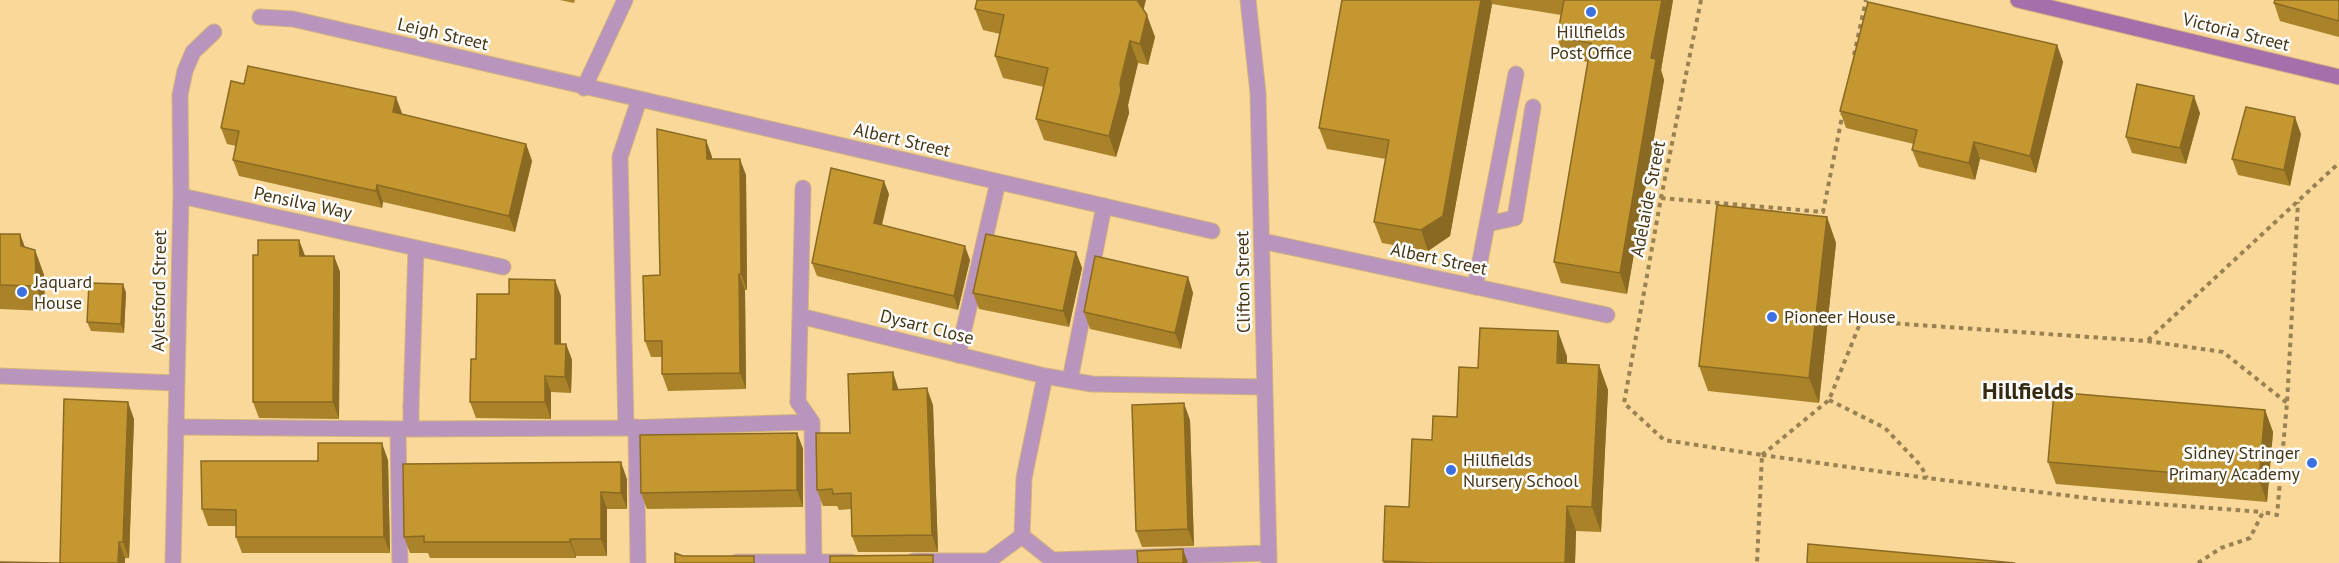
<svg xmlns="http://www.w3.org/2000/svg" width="2339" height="563" font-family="'PT Sans',sans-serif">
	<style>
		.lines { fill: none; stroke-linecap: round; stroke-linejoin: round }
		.lane-casing { stroke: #d2b47d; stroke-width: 17 }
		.street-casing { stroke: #d2b47d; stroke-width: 17 }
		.secondary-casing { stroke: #d2b47d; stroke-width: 17 }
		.path { stroke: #998152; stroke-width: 4; stroke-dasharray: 4.5 4.5; stroke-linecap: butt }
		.lane { stroke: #b994bd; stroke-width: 15 }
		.street { stroke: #b994bd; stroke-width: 15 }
		.secondary { stroke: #a56fab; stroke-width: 15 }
		.wall { fill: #a98229 }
		.shaded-wall { fill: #8a6a22 }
		.building { fill: #c59730; stroke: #8a6a22; stroke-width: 1.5 }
		.poi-dot { fill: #3d71e1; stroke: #fefefe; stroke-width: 2 }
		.labels { text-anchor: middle; stroke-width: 5; stroke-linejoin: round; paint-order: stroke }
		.poi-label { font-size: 18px; fill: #463614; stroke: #fefefe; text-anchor: start }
		.street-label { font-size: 18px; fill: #463614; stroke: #fefefe }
		.district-label { font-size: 24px; font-weight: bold; fill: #372a11; stroke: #fefefe }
	</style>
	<rect width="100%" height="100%" fill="#f9d89a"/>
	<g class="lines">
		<!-- lane casing -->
		<g class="lane-casing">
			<path id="lane" d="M 639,100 L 620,157 L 626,428 L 812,422
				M 1487,224 L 1515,218 L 1533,107
				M 1475,287 L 1516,74
				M 958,355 L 998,182
				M 1070,380 L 1104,206
				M 798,402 L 812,422 L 814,563
				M 411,407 L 411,429 L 626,428
				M 176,427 L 411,429
				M 636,427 L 638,563
				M 398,429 L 400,563
				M 914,561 L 988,561 L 1022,536 L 1052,560 L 1269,553
				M 737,562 L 851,562"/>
		</g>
		<!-- street casing -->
		<g class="street-casing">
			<path id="street" d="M 1248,0 L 1258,93 L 1269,563
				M 260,17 L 293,19 L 1212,231
				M 584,88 L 625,0
				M 181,196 L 503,267
				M 1262,241 L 1607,315
				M 800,316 L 1045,376 L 1092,384 L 1265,387
				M 0,376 L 177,383
				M 798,402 L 803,188
				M 411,407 L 416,248
				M 1022,536 L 1024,478 L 1045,376
				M 173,563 L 181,196 L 180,95 L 185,71 L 193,52 L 214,32"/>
		</g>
		<!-- secondary casing -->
		<g class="secondary-casing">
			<path id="secondary" d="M 2018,0 L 2339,77"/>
		</g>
		<!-- path -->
		<path class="path" d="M 1701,0 L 1661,198 L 1624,403 L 1664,440 L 1762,455 L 1757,563
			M 1854,55 L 1866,0
			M 1661,198 L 1823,212 L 1843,112
			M 2148,340 L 2339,163
			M 1829,400 L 1885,428 L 1921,466 L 1927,478
			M 1762,455 L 1829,400 L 1861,321 L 2147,341 L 2223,352 L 2287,403
			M 1762,455 L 1927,478 L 2103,500 L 2263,512
			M 2198,563 L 2221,548 L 2250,538 L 2263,512 L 2277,515 L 2287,403 L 2298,202"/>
		<!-- lane -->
		<use href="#lane" class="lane"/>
		<!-- street -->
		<use href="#street" class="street"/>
		<!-- secondary -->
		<use href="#secondary" class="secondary"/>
	</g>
	<!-- wall -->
	<path class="wall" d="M 560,0 L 575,0 L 574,3 Z
		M 1342,0 L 1673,0 L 1661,70 L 1664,80 L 1627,294 L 1561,283 L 1554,262 L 1588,62 L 1564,57 L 1557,37 L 1561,15 L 1492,4 L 1450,236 L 1428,251 L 1382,243 L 1374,222 L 1386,159 L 1327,149 L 1319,128 Z
		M 2339,0 L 2339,37 L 2280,21 L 2274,3 Z
		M 975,9 L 1144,10 L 1155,37 L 1148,65 L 1138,63 L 1128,105 L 1129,113 L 1116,157 L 1044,140 L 1036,119 L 1044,87 L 1003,78 L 995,56 L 1000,34 L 983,30 Z
		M 2057,45 L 2063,62 L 2036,173 L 1980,159 L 1975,180 L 1919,167 L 1912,150 L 1914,144 L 1846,128 L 1840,111 Z
		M 402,113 L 402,114 L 526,144 L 532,161 L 515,232 L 383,202 L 382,208 L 239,176 L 233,160 L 236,146 L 227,144 L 221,128 Z
		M 2200,113 L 2186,164 L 2132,153 L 2126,137 Z
		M 2301,134 L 2290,186 L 2238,175 L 2232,159 Z
		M 706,140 L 712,157 L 712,159 L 746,175 L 747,290 L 745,290 L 746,389 L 668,391 L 662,374 L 662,357 L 651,357 L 645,341 L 660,275 Z
		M 889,194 L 882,225 L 970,260 L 958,310 L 817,276 L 812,263 Z
		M 1827,217 L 1836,243 L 1819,403 L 1708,391 L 1699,366 Z
		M 0,234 L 20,234 L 25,247 L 35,250 L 44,275 L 45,311 L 0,309 Z
		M 299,240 L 305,256 L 334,256 L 340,272 L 339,419 L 259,418 L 253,402 L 258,255 Z
		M 1076,252 L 1082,268 L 1069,327 L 979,309 L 973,293 Z
		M 1188,277 L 1193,293 L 1181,349 L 1090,329 L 1084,312 Z
		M 123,284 L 126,293 L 124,333 L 91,331 L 87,322 Z
		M 561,296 L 561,344 L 566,344 L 572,360 L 571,393 L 551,392 L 551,419 L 476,418 L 470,402 L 476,359 Z
		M 1567,356 L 1567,363 L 1599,365 L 1608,390 L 1601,532 L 1576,531 L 1575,563 L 1384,563 L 1383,561 L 1409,507 L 1432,440 L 1457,417 L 1478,368 Z
		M 898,388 L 899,390 L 933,405 L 938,552 L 858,552 L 852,536 L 851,509 L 839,510 L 837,506 L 823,506 L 817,490 L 850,433 Z
		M 2265,410 L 2273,432 L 2267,502 L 2056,484 L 2048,462 Z
		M 134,419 L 129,558 L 60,563 Z
		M 1190,420 L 1194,546 L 1142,547 L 1136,531 Z
		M 797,433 L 803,449 L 803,507 L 647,509 L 641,493 Z
		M 388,460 L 390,553 L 242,553 L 236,537 L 236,526 L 208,526 L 202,509 L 318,461 Z
		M 627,479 L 627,509 L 607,509 L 607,556 L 576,556 L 576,558 L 430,558 L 428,553 L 410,553 L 404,537 Z"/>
	<!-- shaded-wall -->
	<path class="shaded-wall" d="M 1136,0 L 1146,0 L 1142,16 Z
		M 1481,0 L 1491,0 L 1492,4 L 1450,236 L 1428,251 L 1421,230 Z
		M 1662,0 L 1673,0 L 1661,70 L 1664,80 L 1627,294 L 1620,273 L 1651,58 Z
		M 1147,15 L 1155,37 L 1148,65 L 1140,44 Z
		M 1130,41 L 1138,63 L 1128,105 L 1129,113 L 1116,157 L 1109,136 Z
		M 2057,45 L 2063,62 L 2036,173 L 2030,156 Z
		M 2194,96 L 2200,113 L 2186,164 L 2180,148 Z
		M 396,97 L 402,113 L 399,128 L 393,112 Z
		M 2295,117 L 2301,134 L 2290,186 L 2284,170 Z
		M 706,140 L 712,157 L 713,176 L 707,159 Z
		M 1974,142 L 1980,159 L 1975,180 L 1969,163 Z
		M 526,144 L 532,161 L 515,232 L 509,216 Z
		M 740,159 L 746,175 L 747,290 L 741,274 Z
		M 884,181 L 889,194 L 879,236 L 874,223 Z
		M 377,185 L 383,202 L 382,208 L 376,191 Z
		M 1827,217 L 1836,243 L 1819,403 L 1809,378 Z
		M 20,234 L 29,259 L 21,246 Z
		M 299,240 L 305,256 L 300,256 Z
		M 965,246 L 970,260 L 958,310 L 954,296 Z
		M 35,250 L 44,275 L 45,311 L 36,286 Z
		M 1076,252 L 1082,268 L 1069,327 L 1063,311 Z
		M 334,256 L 340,272 L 339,419 L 333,402 Z
		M 739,274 L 745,290 L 746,389 L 740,373 Z
		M 1188,277 L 1193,293 L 1181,349 L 1175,333 Z
		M 555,280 L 561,296 L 561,360 L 555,344 Z
		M 123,284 L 126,293 L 124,333 L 121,324 Z
		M 1558,331 L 1567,356 L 1566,388 L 1557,363 Z
		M 566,344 L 572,360 L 571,393 L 565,377 Z
		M 1599,365 L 1608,390 L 1601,532 L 1592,507 Z
		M 893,372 L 898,388 L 899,406 L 893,390 Z
		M 545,376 L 551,392 L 551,419 L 545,402 Z
		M 927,388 L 933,405 L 938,552 L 932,535 Z
		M 128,402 L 134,419 L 129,558 L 123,542 Z
		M 1184,403 L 1190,420 L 1194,546 L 1188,529 Z
		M 2265,410 L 2273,432 L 2267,502 L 2259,480 Z
		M 797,433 L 803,449 L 803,507 L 797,490 Z
		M 382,443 L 388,460 L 390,553 L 384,537 Z
		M 621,462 L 627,479 L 627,509 L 621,493 Z
		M 601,492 L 607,509 L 607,556 L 601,539 Z
		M 1567,506 L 1576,531 L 1575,563 L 1565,563 Z
		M 570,539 L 576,556 L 576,558 L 570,542 Z
		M 119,542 L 125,558 L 125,563 L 118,563 Z
		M 1183,549 L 1188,563 L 1183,563 Z"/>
	<!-- building -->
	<path class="building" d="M 977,0 L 1137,0 L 1147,15 L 1140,44 L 1130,41 L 1120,83 L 1121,91 L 1109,136 L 1036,119 L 1048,68 L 995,56 L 1004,15 L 975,9 Z
		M 1342,0 L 1481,0 L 1443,216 L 1421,230 L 1374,222 L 1389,140 L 1319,128 Z
		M 1564,0 L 1662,0 L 1651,58 L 1656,59 L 1620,273 L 1554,262 L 1591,43 L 1557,37 Z
		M 2275,0 L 2339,0 L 2339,21 L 2274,3 Z
		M 1868,2 L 2057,45 L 2030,156 L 1974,142 L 1969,163 L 1912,150 L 1917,130 L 1840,111 Z
		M 248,66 L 396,97 L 393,112 L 526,144 L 509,216 L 377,185 L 376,191 L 233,160 L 239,131 L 221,128 L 231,81 L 244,84 Z
		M 2137,84 L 2194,96 L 2180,148 L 2126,137 Z
		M 2246,107 L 2295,117 L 2284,170 L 2232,159 Z
		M 657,129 L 706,140 L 707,159 L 740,159 L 741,274 L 739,274 L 740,373 L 662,374 L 662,341 L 645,341 L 643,276 L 660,275 Z
		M 831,168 L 884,181 L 874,223 L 965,246 L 954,296 L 812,263 Z
		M 1717,205 L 1827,217 L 1809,378 L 1699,366 Z
		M 0,234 L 20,234 L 21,246 L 35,250 L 36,286 L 0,285 Z
		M 986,234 L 1076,252 L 1063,311 L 973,293 Z
		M 258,240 L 299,240 L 300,256 L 334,256 L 333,402 L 253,402 L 253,255 L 258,255 Z
		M 1095,256 L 1188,277 L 1175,333 L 1084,312 Z
		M 509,279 L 555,280 L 555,344 L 566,344 L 565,377 L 545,376 L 545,402 L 470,402 L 471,359 L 476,359 L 477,294 L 509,294 Z
		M 89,283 L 123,284 L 121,324 L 87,322 Z
		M 1480,328 L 1558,331 L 1557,363 L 1599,365 L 1592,507 L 1567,506 L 1565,563 L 1430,563 L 1383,561 L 1385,506 L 1409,507 L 1412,439 L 1432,440 L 1433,416 L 1457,417 L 1459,367 L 1478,368 Z
		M 893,372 L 893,390 L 927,388 L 932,535 L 852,536 L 851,493 L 833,494 L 832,489 L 817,490 L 816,433 L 850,433 L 848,374 Z
		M 2054,392 L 2265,410 L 2259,480 L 2048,462 Z
		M 64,399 L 128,402 L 123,542 L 119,542 L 118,563 L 0,563 L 0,562 L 60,563 Z
		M 1184,403 L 1188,529 L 1136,531 L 1132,405 Z
		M 797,433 L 797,490 L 641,493 L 640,435 Z
		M 318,443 L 382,443 L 384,537 L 236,537 L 236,510 L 202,509 L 201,461 L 318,461 Z
		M 621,462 L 621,493 L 601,492 L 601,539 L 570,539 L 570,542 L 424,542 L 424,536 L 404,537 L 403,464 Z
		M 1808,544 L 2015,563 L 1807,563 Z
		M 1183,549 L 1183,563 L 1138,563 L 1137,551 Z
		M 675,553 L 683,556 L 754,556 L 754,563 L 675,563 Z
		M 933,555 L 933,563 L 830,563 L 830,556 Z"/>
	<!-- markers -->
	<g class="poi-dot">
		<circle cx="1591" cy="12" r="6"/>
		<circle cx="22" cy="292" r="6"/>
		<circle cx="1772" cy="317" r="6"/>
		<circle cx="2312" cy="463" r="6"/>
		<circle cx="1451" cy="470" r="6"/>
	</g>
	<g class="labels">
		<!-- poi labels -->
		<g class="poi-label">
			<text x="1591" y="38" text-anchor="middle">Hillfields<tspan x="1591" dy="21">Post Office</tspan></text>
			<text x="34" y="288">Jaquard<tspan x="34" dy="21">House</tspan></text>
			<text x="1784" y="323">Pioneer House</text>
			<text x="2300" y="459" text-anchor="end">Sidney Stringer<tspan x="2300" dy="21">Primary Academy</tspan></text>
			<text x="1463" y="466">Hillfields<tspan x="1463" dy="21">Nursery School</tspan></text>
		</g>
		<!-- street labels -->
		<g class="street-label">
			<text transform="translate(2236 32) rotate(14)" y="6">Victoria Street</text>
			<text transform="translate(443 34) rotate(13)" y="6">Leigh Street</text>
			<text transform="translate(902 140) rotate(13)" y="6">Albert Street</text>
			<text transform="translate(1648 199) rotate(-79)" y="6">Adelaide Street</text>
			<text transform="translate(303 203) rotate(12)" y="6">Pensilva Way</text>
			<text transform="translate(1439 259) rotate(12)" y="6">Albert Street</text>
			<text transform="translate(1243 282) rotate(-91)" y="6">Clifton Street</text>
			<text transform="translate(159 291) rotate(-89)" y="6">Aylesford Street</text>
			<text transform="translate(927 327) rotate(14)" y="6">Dysart Close</text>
		</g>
		<!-- district labels -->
		<g class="district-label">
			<text x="2028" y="399">Hillfields</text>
		</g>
	</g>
</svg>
